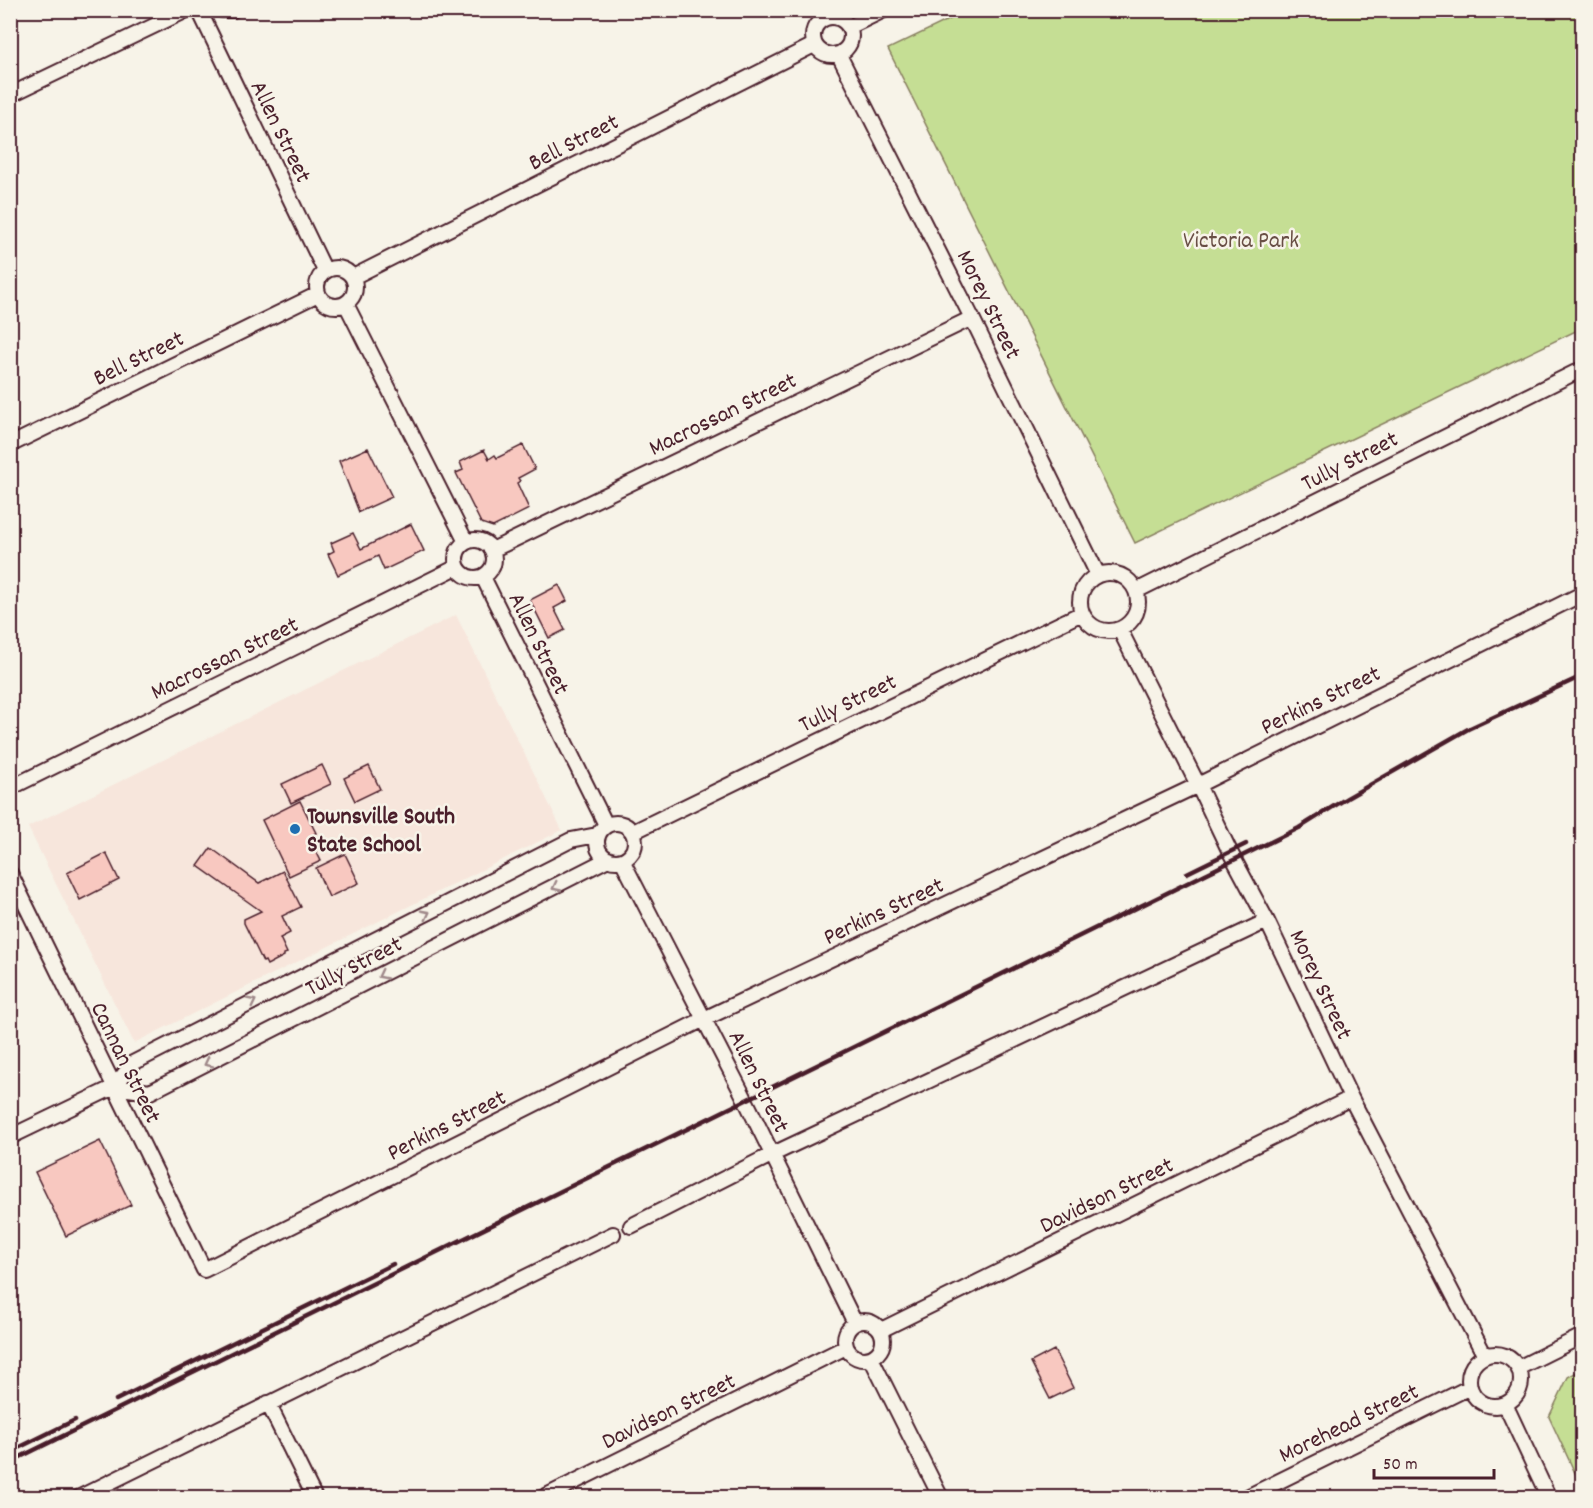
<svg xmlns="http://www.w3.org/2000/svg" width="1593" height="1508" font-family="Dekko,sans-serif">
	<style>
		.built { fill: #f7e6dc }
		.green { fill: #c5de94; stroke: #887e60; stroke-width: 1.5 }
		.building { fill: #f8c8c0; stroke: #4a1f2b; stroke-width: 1.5 }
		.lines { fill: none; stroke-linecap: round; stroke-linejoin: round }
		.street-casing { stroke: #4a1f2b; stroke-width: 18 }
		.street { stroke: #f7f3e8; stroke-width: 14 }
		.rail { stroke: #4a1f2b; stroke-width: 4.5 }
		.oneway { stroke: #a0898a }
		.poi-dot { fill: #1f6fb2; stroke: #f7f3e8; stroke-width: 2 }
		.labels { text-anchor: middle; stroke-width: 5; stroke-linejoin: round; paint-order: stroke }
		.street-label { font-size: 24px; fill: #4a1f2b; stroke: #f7f3e8 }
		.park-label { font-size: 24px; fill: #694f45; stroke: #f7f3e8 }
		.poi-label { font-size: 24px; font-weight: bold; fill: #4a1f2b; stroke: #f7f3e8; text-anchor: start }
	</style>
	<rect width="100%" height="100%" fill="#f7f3e8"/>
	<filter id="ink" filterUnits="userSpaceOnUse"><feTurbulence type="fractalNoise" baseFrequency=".0167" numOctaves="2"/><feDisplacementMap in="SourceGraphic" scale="12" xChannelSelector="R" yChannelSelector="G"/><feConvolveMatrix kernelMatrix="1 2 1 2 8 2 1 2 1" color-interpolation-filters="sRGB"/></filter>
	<g filter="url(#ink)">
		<!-- built -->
		<path class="built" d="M 456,615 L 562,830 L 134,1043 L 28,827 Z"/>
		<!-- green -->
		<path class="green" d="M 967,11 L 1582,11 L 1582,328 L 1135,543 L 888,49 Z
			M 1582,1369 L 1582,1488 L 1549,1417 L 1568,1377 Z"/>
		<!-- building -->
		<path class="building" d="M 523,445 L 535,469 L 518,478 L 520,481 L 517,483 L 529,509 L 493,527 L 481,523 L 456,473 L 463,470 L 460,462 L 484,450 L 489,459 L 495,455 L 497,458 Z
			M 368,448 L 392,497 L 359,512 L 339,461 Z
			M 411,524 L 424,551 L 384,570 L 378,556 L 338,575 L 328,554 L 334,551 L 331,543 L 353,533 L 361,549 Z
			M 559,585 L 567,601 L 554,608 L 565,630 L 549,638 L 530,600 Z
			M 322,765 L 331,784 L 291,803 L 282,784 Z
			M 369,766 L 380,789 L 355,801 L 344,778 Z
			M 300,801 L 316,833 L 309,837 L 321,861 L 289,876 L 262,820 Z
			M 211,848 L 259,883 L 283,871 L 301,907 L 282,916 L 290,933 L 280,938 L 287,953 L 284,954 L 284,956 L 267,965 L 265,961 L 263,962 L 244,923 L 244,919 L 261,911 L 198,866 Z
			M 106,853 L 119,880 L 80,900 L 67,873 Z
			M 345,854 L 359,883 L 329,897 L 316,868 Z
			M 100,1141 L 131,1205 L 66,1236 L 35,1172 Z
			M 1054,1350 L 1073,1388 L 1050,1399 L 1031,1362 Z"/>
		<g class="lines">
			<!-- street casing -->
			<g class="street-casing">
				<path id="street" d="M 199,10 L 325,271
					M 222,10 L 233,10
					M813 36a19 19 0 1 1 38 0a19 19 0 1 1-38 0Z
					M 849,27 L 884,10
					M 839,55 L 972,318 L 1098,575
					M 10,95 L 187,10
					M317 287a19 19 0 1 1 38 0a19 19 0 1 1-38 0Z
					M 353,277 L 814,45
					M 346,304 L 466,542
					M 10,445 L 318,294
					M456 559a19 19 0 1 1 38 0a19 19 0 1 1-38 0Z
					M 492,550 L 972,318
					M1080 602a29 29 0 1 1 58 0a29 29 0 1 1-58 0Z
					M 483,577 L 606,825
					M 1136,591 L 1582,369
					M 1120,630 L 1198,785 L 1230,852 L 1267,921 L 1351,1098 L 1485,1356
					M 10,788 L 457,567
					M597 842a19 19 0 1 1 38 0a19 19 0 1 1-38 0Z
					M 633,832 L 1082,613
					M 622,860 L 742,1093 L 855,1323
					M 10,873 L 204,1270 L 704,1019 L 1198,785 L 1582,594
					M 114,1087 L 150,1092 L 608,859
					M 10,1137 L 114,1087 L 133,1063 L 571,840 L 597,835
					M 631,1226 L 771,1155 L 1267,921
					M845 1340a19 19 0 1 1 38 0a19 19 0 1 1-38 0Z
					M 881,1330 L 1351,1098
					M1469 1380a26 26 0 1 1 52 0a26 26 0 1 1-52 0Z
					M 871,1358 L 941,1498
					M 1518,1368 L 1582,1336
					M 268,1403 L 315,1498
					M 1505,1404 L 1549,1498
					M 78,1498 L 613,1234
					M 542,1498 L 846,1347
					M 1245,1498 L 1470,1387"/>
			</g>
			<!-- street -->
			<use href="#street" class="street"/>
			<!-- rail -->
			<path class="rail" d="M 1187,873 L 1246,844
				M 116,1400 L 393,1264
				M 10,1452 L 75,1420
				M 10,1462 L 1299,828 L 1347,798 L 1468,729 L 1582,676"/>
		</g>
		<!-- one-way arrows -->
		<defs><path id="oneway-chevron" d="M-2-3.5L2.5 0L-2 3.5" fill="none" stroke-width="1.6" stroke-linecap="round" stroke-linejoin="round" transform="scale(1.5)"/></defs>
		<g class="oneway">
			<use href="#oneway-chevron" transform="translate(556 887) rotate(153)"/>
			<use href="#oneway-chevron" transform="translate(426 914) rotate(-27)"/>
			<use href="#oneway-chevron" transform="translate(382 975) rotate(153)"/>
			<use href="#oneway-chevron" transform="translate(252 1002) rotate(-27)"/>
			<use href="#oneway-chevron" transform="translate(208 1063) rotate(153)"/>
		</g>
	</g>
	<!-- markers -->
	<circle class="poi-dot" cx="295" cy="829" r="6"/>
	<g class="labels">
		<!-- street labels -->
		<g class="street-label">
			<text transform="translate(282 131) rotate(64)" y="8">Allen Street</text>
			<text transform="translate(573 141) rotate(-27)" y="8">Bell Street</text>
			<text transform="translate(990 304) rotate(64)" y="8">Morey Street</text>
			<text transform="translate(138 357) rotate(-26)" y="8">Bell Street</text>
			<text transform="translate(722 413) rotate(-26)" y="8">Macrossan Street</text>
			<text transform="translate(1349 460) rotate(-27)" y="8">Tully Street</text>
			<text transform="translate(540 643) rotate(64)" y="8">Allen Street</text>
			<text transform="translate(224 657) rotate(-26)" y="8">Macrossan Street</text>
			<text transform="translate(1320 699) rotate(-26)" y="8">Perkins Street</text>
			<text transform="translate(847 702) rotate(-26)" y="8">Tully Street</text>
			<text transform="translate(883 910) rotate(-25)" y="8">Perkins Street</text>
			<text transform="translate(353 965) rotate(-27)" y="8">Tully Street</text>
			<text transform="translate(1322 984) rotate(65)" y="8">Morey Street</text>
			<text transform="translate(127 1062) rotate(64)" y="8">Cannan Street</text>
			<text transform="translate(760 1081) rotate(64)" y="8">Allen Street</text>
			<text transform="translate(446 1124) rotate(-27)" y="8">Perkins Street</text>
			<text transform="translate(1106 1194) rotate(-26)" y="8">Davidson Street</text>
			<text transform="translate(668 1410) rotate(-26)" y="8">Davidson Street</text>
			<text transform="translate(1348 1422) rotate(-26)" y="8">Morehead Street</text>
		</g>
		<!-- park labels -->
		<g class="park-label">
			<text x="1241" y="247">Victoria Park</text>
		</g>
		<!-- poi labels -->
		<g class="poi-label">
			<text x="307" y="823">Townsville South<tspan x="307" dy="28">State School</tspan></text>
		</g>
	</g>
	<!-- margin -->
	<rect width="1593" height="1508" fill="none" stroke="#f7f3e8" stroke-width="36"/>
	<rect x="18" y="18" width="1557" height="1472" fill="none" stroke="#4a1f2b" stroke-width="2" filter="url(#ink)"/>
	<!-- scale -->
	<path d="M1374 1469v9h120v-9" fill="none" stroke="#4a1f2b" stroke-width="3"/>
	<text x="1383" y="1469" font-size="18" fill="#4a1f2b" stroke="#f7f3e8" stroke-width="4.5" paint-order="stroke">50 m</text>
</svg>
